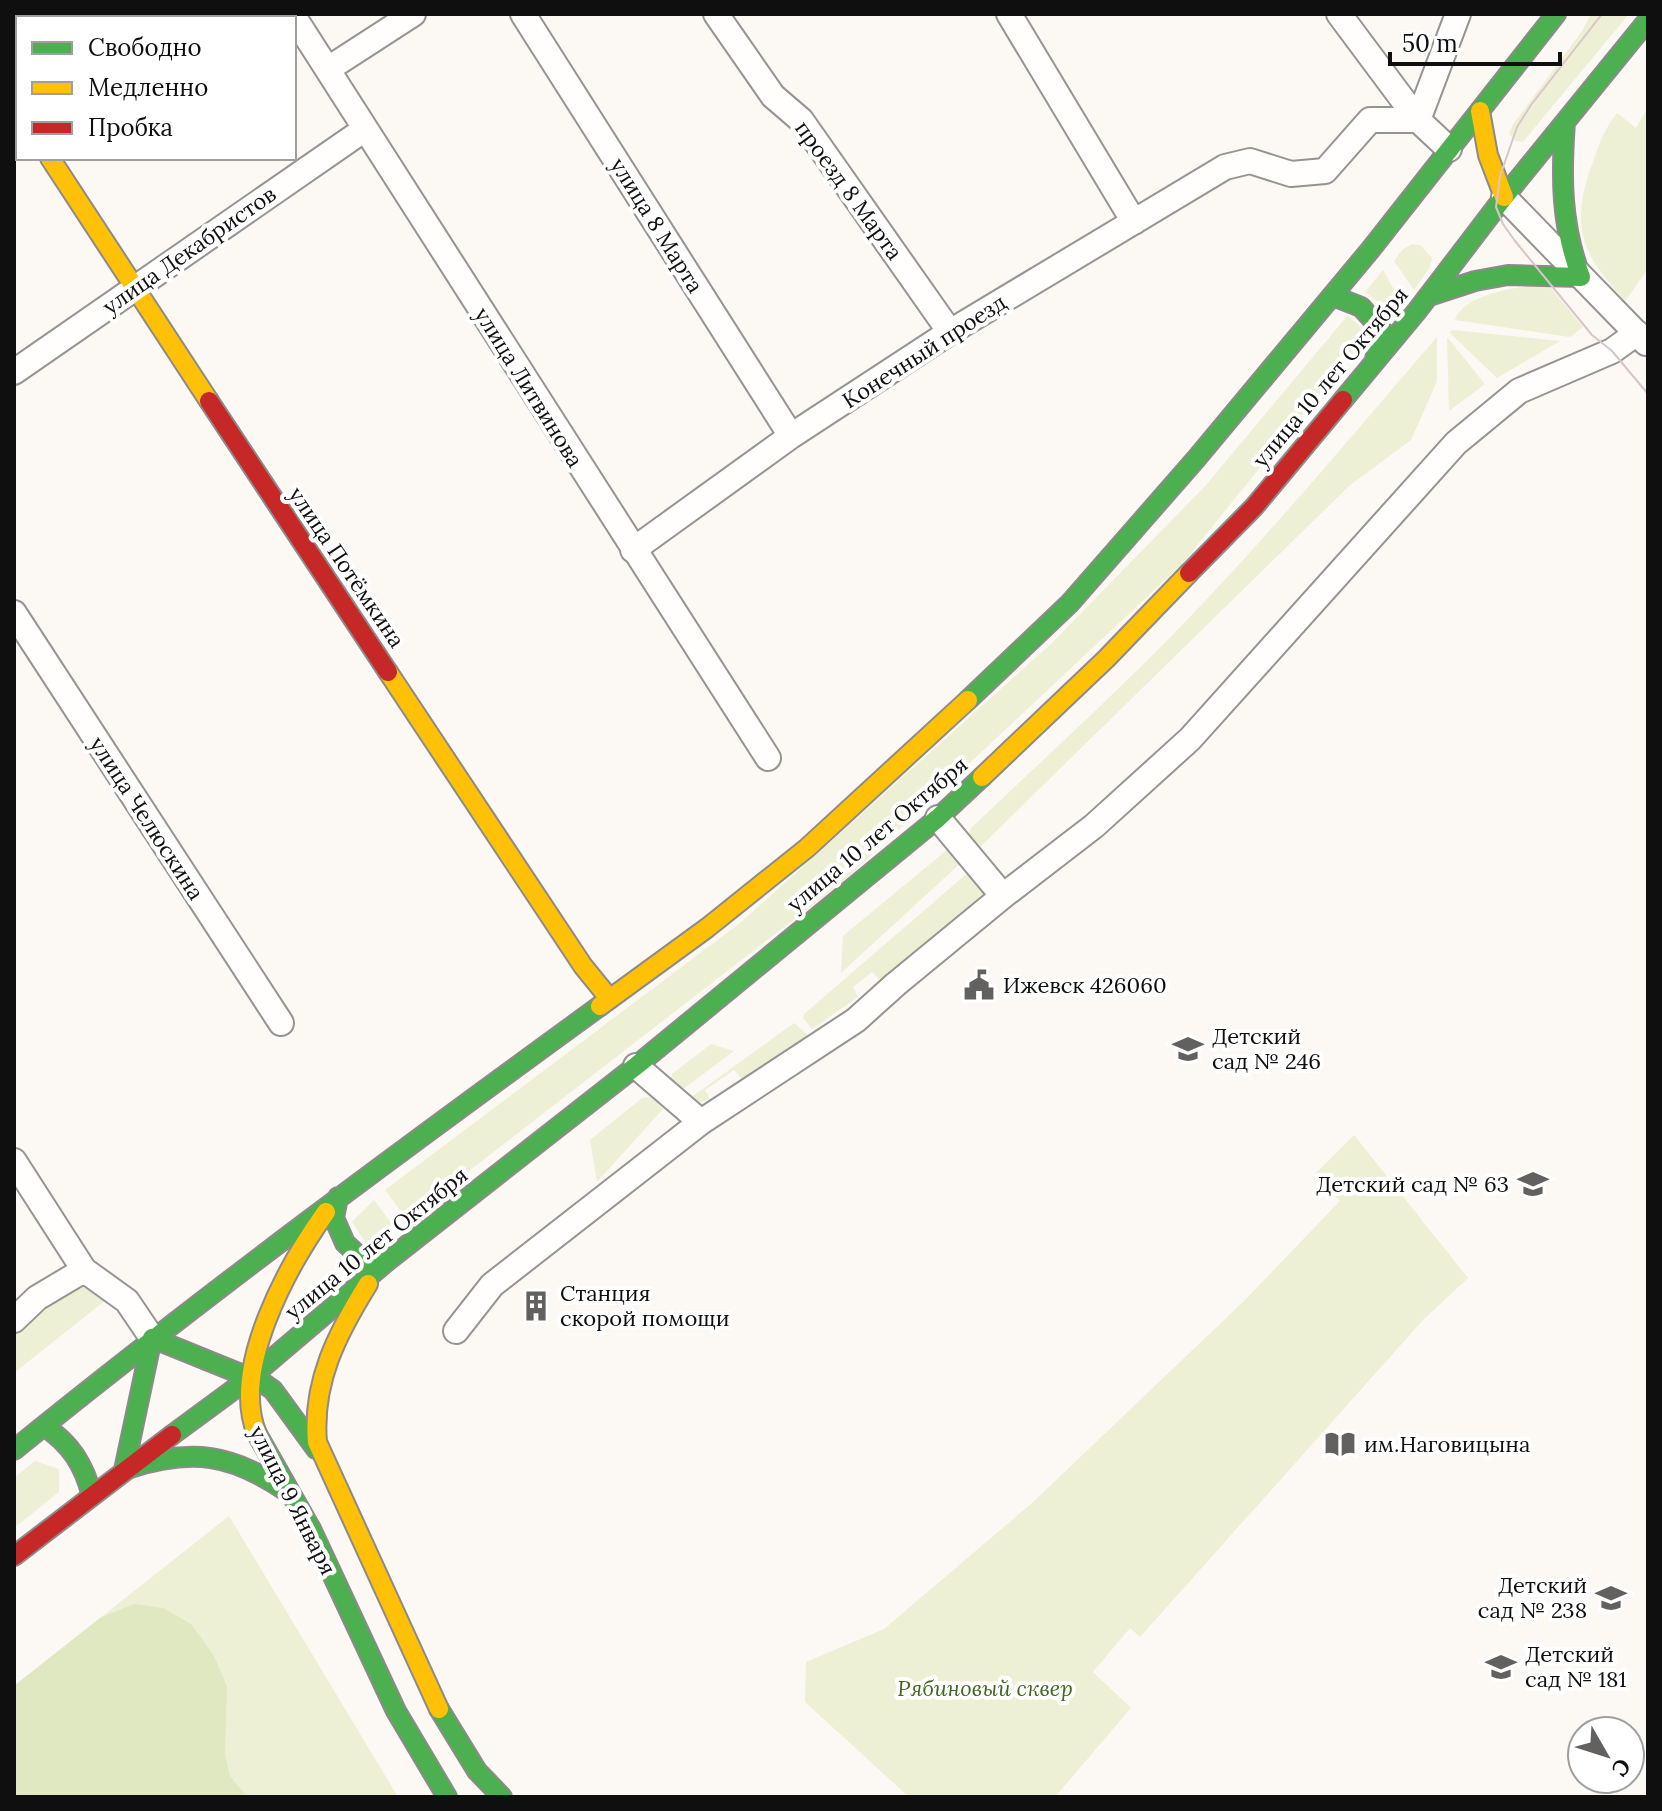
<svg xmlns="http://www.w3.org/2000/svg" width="1662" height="1811" font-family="Lora,serif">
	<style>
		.green { fill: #edf0d4 }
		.forest { fill: #dfe8c1 }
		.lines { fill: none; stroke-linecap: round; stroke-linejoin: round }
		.street-casing { stroke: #969492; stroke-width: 28 }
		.fast-casing { stroke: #8c8b89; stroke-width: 22 }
		.slow-casing { stroke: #8c8b89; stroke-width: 22 }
		.jam-casing { stroke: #8c8b89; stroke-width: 22 }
		.street { stroke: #fffefd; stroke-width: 24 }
		.fast { stroke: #4caf50; stroke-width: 18 }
		.slow { stroke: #ffc107; stroke-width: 18 }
		.jam { stroke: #c62828; stroke-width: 18 }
		.tram { stroke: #d8c5ca; stroke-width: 2 }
		.labels { text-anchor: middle; stroke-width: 8; stroke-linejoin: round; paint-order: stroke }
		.street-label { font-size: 22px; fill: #0f0f0f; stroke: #fff }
		.poi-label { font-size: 22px; fill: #0f0f0f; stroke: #fff; text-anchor: start }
		.park-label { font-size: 22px; font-style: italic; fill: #41681e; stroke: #fff }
	</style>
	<rect width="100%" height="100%" fill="#fcf8f4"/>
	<!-- green -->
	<path class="green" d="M 1591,14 L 1629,14 L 1523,142 L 1515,141 L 1509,133 L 1514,123 L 1582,31 Z
		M 1647,109 L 1648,269 L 1625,301 C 1581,253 1569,226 1593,162 C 1599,144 1605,128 1617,113 L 1636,128 Z
		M 1412,244 L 1420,245 L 1432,258 L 1429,269 L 1414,290 L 1394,261 L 1402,250 Z
		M 1383,270 L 1402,305 L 1395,315 L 1365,292 Z
		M 1546,282 L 1583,327 L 1570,337 L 1455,320 C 1464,292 1521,288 1546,282 Z
		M 1348,315 L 1368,334 L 1182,564 L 846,879 L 407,1219 L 385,1190 L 740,923 L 1052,643 L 1206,485 Z
		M 1453,330 L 1560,341 L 1497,378 L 1449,332 Z
		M 1437,337 L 1437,381 L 1411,440 L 1349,486 L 979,848 L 969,833 L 971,828 C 1050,753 1132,679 1207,599 C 1287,514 1361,425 1437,337 Z
		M 1447,337 L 1485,384 L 1449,411 Z
		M 948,849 L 963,861 L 841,973 L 843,936 Z
		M 970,871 L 990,896 L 881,981 L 872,972 L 853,987 L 858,997 L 812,1029 L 803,1018 L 804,1014 Z
		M 794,1023 L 808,1035 L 742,1079 L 734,1070 L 705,1090 L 710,1099 L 697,1103 L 689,1099 Z
		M 711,1044 L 734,1051 L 679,1092 L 671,1080 L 672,1074 Z
		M 651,1097 L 663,1109 L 597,1182 L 590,1140 L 642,1098 Z
		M 1354,1135 L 1468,1278 L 1423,1320 L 1140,1637 L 1130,1628 L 1093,1672 L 1131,1708 L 1055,1797 L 909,1797 L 805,1702 L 806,1662 L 884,1629 L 1032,1503 L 1244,1301 L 1340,1201 L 1315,1174 Z
		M 374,1200 L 395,1228 L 375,1244 L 368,1246 L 352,1222 Z
		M 71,1284 L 85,1284 L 107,1299 L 14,1373 L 14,1327 Z
		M 35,1461 L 59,1469 L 59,1492 L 14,1528 L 14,1478 Z
		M 229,1516 L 398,1797 L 235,1797 L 14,1686 Z"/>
	<!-- forest -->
	<path class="forest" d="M 134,1604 L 163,1608 L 191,1624 L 214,1656 L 227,1687 L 225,1754 L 230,1776 L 247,1797 L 14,1797 L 14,1686 L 100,1618 Z"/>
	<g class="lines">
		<!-- street casing -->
		<g class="street-casing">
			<path id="street" d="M 292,14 L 768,758
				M 523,14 L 791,436
				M 716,14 L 773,96 L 801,120 L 950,332
				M 1009,14 L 1134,222
				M 1339,14 L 1418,120 L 1449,149
				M 328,69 L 413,14
				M 1418,120 L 1458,14
				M 1504,197 L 1646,343
				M 14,372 L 365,129
				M 633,550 L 791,436 L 950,332 L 1225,167 L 1250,161 L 1291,174 L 1325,171 L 1370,120 L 1418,120
				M 14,613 L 281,1023
				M 938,818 L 1003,896
				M 636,1066 L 701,1122
				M 14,1161 L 84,1270 L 127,1301 L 152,1338
				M 14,1320 L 37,1298 L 84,1270
				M 456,1331 L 492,1285 L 701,1122 L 856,1020 L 896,984 L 1003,896 L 1094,826 L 1190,739 L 1456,443 L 1519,391 L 1612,351 L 1637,333"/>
		</g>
		<!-- fast casing -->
		<g class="fast-casing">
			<path id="fast" d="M 14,102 L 18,108
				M 1333,296 L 1361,307 L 1382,330 L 1375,359
				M 1429,296 L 1475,281 L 1508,275 L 1581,277 C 1561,226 1561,176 1565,122
				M 1343,400 L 1417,311 L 1504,197 L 1648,20
				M 968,700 L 1070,603 L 1196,459 L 1371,249 L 1556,14
				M 338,1197 L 334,1218 L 345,1243 L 361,1258 L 386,1262
				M 152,1338 L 263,1383 L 273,1390 L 316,1449
				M 44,1426 C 71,1444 84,1465 92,1496
				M 257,1434 L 311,1529 L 396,1711 L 447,1797
				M 172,1435 L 252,1376 L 386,1262 L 636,1066 L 938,818 L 982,777
				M 14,1450 C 205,1295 402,1150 600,1006
				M 130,1468 C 192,1448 232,1454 286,1491
				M 124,1470 L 152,1338
				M 439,1709 L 477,1771 L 502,1797"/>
		</g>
		<!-- slow casing -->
		<g class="slow-casing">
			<path id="slow" d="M 1480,111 L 1488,155 L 1504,197
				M 50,158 L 209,401
				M 388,672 L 583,966 L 609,998
				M 982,777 L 1106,659 L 1189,573
				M 600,1006 L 707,928 L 807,848 L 968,700
				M 368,1284 C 337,1334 312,1382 317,1442 L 439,1709
				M 257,1434 C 230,1369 288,1265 326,1212"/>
		</g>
		<!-- jam casing -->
		<g class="jam-casing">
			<path id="jam" d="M 209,401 L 388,672
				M 1189,573 L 1254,507 L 1343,400
				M 14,1556 L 172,1435"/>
		</g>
		<!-- street -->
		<use href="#street" class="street"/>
		<!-- fast -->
		<use href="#fast" class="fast"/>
		<!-- slow -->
		<use href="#slow" class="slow"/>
		<!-- jam -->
		<use href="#jam" class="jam"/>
		<!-- tram -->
		<path class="tram" d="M 1602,14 L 1531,105 L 1517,127 L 1500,176 L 1496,207 L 1503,224 L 1515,241 L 1592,335 L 1612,351 L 1648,394"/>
	</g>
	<!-- icons -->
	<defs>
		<g id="civic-bare" transform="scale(2.4)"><path d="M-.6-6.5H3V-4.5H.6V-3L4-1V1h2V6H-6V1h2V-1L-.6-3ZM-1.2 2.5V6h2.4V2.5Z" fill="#62615f" stroke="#fff" stroke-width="2.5" paint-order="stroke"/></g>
		<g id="school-bare" transform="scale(2.4)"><path d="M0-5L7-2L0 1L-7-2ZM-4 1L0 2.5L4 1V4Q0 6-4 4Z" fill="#62615f" stroke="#fff" stroke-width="2.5" paint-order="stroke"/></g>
		<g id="building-bare" transform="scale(2.4)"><path d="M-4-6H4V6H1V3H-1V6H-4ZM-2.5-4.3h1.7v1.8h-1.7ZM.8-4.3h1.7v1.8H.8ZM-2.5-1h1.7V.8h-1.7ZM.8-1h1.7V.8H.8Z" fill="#62615f" stroke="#fff" stroke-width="2.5" paint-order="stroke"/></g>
		<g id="library-bare" transform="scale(2.4)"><path d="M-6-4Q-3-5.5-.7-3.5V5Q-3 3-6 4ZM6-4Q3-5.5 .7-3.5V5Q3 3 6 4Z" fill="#62615f" stroke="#fff" stroke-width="2.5" paint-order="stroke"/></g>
	</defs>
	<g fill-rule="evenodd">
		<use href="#civic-bare" x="979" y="985"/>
		<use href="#school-bare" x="1188" y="1049"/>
		<use href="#school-bare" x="1533" y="1184"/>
		<use href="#building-bare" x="536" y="1306"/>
		<use href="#library-bare" x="1340" y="1444"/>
		<use href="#school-bare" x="1611" y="1598"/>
		<use href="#school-bare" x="1501" y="1667"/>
	</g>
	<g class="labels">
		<!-- street labels -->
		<g class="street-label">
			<text transform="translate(849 190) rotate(54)" y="8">проезд 8 Марта</text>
			<text transform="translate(657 225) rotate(58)" y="8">улица 8 Марта</text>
			<text transform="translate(189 250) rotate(-35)" y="8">улица Декабристов</text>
			<text transform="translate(924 351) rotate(-33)" y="8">Конечный проезд</text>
			<text transform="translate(1330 377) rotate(-50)" y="8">улица 10 лет Октября</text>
			<text transform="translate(529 387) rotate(58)" y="8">улица Литвинова</text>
			<text transform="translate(347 567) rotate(56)" y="8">улица Потёмкина</text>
			<text transform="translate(147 818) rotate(57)" y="8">улица Челюскина</text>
			<text transform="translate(877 834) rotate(-40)" y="8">улица 10 лет Октября</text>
			<text transform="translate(376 1243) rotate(-39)" y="8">улица 10 лет Октября</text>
			<text transform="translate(293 1500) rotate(63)" y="8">улица 9 Января</text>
		</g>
		<!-- poi labels -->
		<g class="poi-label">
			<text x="1003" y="993">Ижевск 426060</text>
			<text x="1212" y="1044">Детский<tspan x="1212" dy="25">сад № 246</tspan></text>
			<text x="1509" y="1192" text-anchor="end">Детский сад № 63</text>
			<text x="560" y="1301">Станция<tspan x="560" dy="25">скорой помощи</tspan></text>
			<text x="1364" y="1452">им.Наговицына</text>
			<text x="1587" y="1593" text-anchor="end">Детский<tspan x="1587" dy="25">сад № 238</tspan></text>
			<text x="1525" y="1662">Детский<tspan x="1525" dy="25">сад № 181</tspan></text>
		</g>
		<!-- park labels -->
		<g class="park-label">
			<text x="985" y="1696">Рябиновый сквер</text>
		</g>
	</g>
	<!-- border -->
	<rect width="1662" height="1811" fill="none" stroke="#0f0f0f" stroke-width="32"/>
	<!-- legend -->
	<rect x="16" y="16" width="280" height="144" fill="#ffffff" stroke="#9f9f9f" stroke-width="2"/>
	<rect x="32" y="42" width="40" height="12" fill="#4caf50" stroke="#9f9f9f" stroke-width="2"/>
	<text x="88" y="56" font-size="24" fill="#0f0f0f">Свободно</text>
	<rect x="32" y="82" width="40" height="12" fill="#ffc107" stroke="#9f9f9f" stroke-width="2"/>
	<text x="88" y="96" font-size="24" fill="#0f0f0f">Медленно</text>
	<rect x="32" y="122" width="40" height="12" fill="#c62828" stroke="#9f9f9f" stroke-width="2"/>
	<text x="88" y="136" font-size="24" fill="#0f0f0f">Пробка</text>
	<!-- north arrow -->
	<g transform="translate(1606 1755) rotate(129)"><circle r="38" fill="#ffffff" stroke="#9f9f9f" stroke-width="2"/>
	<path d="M0-6L14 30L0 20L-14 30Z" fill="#62615f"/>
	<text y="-12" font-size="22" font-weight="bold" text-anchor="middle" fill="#0f0f0f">С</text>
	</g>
	<!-- scale -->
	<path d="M1390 52v12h170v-12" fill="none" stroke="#0f0f0f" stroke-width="4"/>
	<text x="1402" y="52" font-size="24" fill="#0f0f0f" stroke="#ffffff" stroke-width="6" paint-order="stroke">50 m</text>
</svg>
